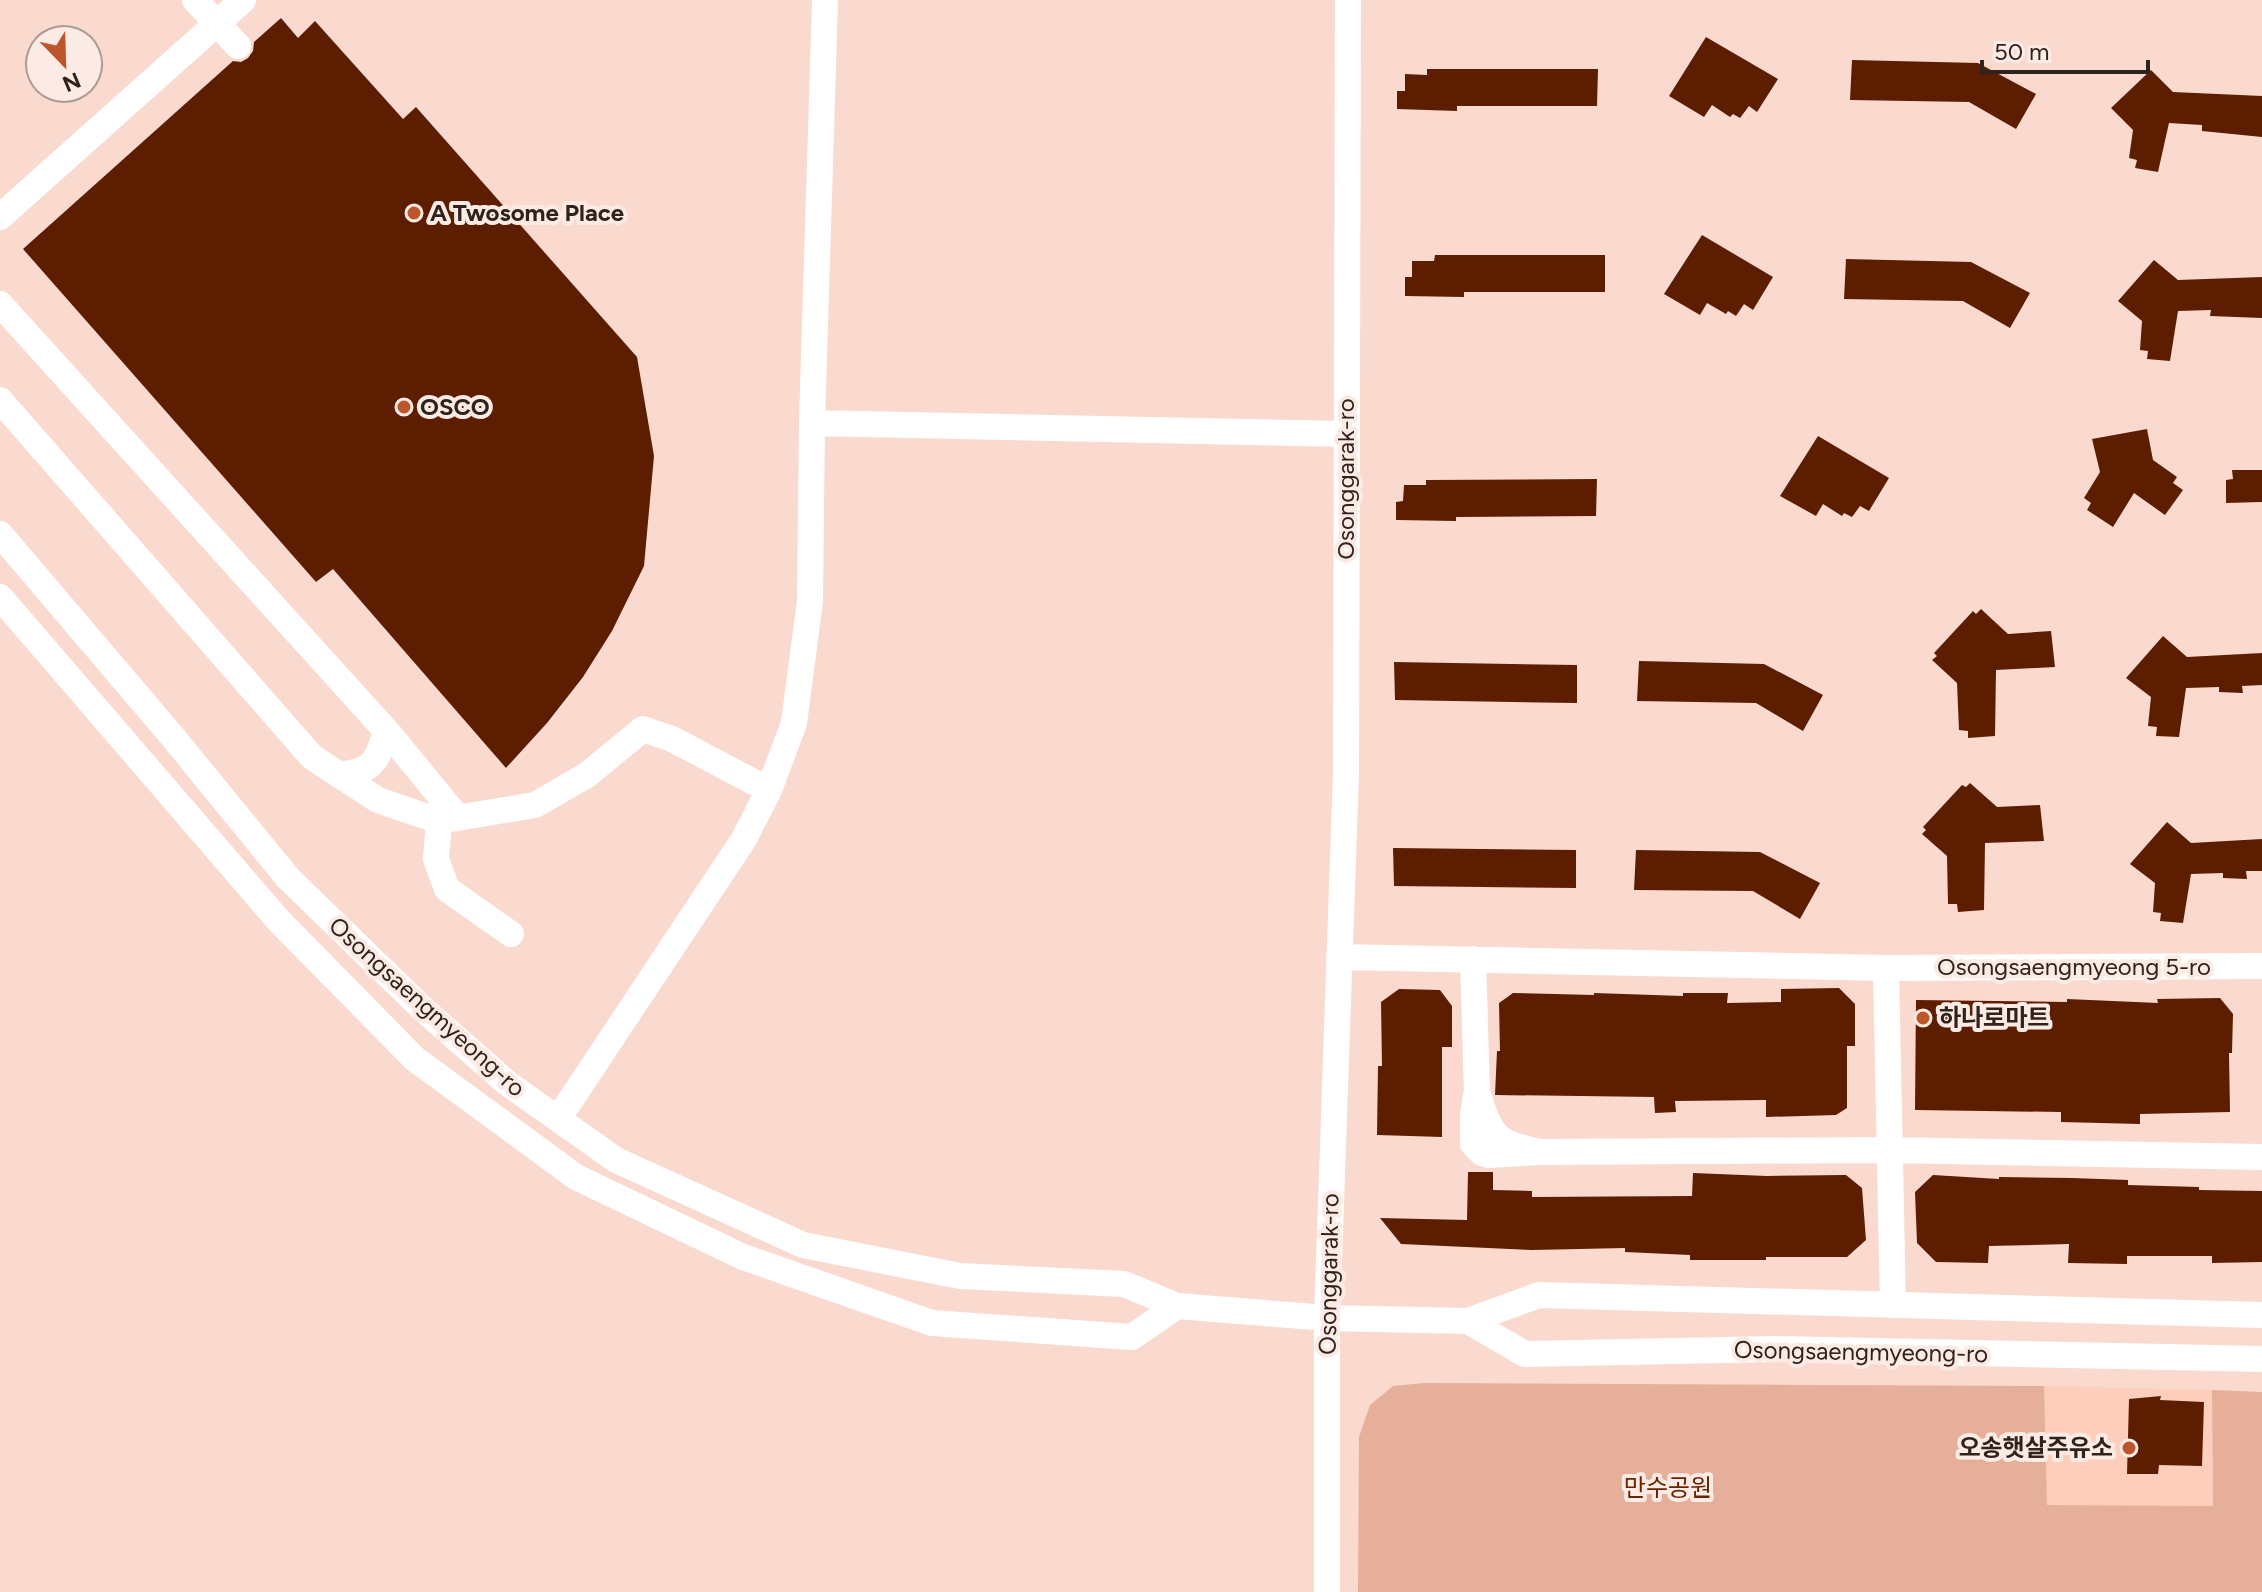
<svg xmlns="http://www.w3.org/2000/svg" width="2262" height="1592" font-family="Figtree,'Noto Sans KR',sans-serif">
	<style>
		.built { fill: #fdcebc }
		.green { fill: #e6af9a }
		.building { fill: #5d1d00 }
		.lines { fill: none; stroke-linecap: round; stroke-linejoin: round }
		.minor { stroke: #fff; stroke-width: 26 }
		.poi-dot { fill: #bc552a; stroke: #fcebe5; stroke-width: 3 }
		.labels { text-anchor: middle; stroke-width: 8; stroke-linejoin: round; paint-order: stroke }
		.poi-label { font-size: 24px; font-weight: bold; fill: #30221d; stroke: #fcebe5; text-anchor: start }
		.street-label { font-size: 24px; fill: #30221d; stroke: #fcebe5 }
		.park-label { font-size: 24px; fill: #672403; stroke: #fcebe5 }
	</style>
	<rect width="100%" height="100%" fill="#fadacf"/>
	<!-- built -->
	<path class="built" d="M 2044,1386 L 2212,1390 L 2213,1506 L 2046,1505 Z"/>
	<!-- green -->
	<path class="green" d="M 1424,1383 L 2044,1386 L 2047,1505 L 2213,1506 L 2212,1390 L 2262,1392 L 2262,1592 L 1358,1592 L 1359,1437 L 1370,1405 L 1393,1386 Z"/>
	<!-- building -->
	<path class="building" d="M 281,18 L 298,38 L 315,21 L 403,119 L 416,107 L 637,357 L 654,456 L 644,566 L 612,631 L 583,677 L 547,723 L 506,768 L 333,569 L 316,582 L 23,249 L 233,61 L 241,62 L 248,58 L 253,51 L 254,42 Z
		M 1706,37 L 1778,79 L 1757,112 L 1749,106 L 1740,118 L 1733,114 L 1730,117 L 1712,105 L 1704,117 L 1669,96 Z
		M 1852,60 L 1978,63 L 2036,94 L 2016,129 L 1969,102 L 1850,100 Z
		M 1427,69 L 1598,69 L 1597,106 L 1457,106 L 1457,111 L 1397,109 L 1397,91 L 1405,91 L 1405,74 L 1427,75 Z
		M 2151,70 L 2173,92 L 2262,96 L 2262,137 L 2202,131 L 2202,125 L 2169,123 L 2158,172 L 2135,168 L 2137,160 L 2129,158 L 2133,130 L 2111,108 Z
		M 1702,235 L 1773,277 L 1753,310 L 1744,304 L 1736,316 L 1728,311 L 1726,314 L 1707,303 L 1700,315 L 1664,294 Z
		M 1435,255 L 1605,255 L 1605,292 L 1464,292 L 1464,297 L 1405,296 L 1405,277 L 1412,277 L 1412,261 L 1434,261 Z
		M 1846,259 L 1971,262 L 2030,293 L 2010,328 L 1963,301 L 1844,299 Z
		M 2154,260 L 2178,280 L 2262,277 L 2262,318 L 2210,316 L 2211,310 L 2178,311 L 2170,361 L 2147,359 L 2148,351 L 2140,350 L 2142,321 L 2118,301 Z
		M 2147,429 L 2153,460 L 2177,477 L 2173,483 L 2183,490 L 2165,515 L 2134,493 L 2113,527 L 2087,510 L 2091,503 L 2084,498 L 2100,472 L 2092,439 Z
		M 1818,436 L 1889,478 L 1869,511 L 1860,506 L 1852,517 L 1844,513 L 1842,516 L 1823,504 L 1816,516 L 1780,496 Z
		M 2232,470 L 2262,470 L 2262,502 L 2226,503 L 2226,480 L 2233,479 Z
		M 1597,479 L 1596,516 L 1456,517 L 1456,521 L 1396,520 L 1396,502 L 1403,501 L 1404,485 L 1426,485 L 1426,480 Z
		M 1981,609 L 2008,634 L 2051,631 L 2055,667 L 1996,670 L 1995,736 L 1968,738 L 1968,731 L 1959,730 L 1957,683 L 1932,660 L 1937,656 L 1934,653 L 1973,611 L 1976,614 Z
		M 2163,636 L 2187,657 L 2262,653 L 2262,685 L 2242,686 L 2243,693 L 2219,692 L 2219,687 L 2186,688 L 2179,737 L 2156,736 L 2157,727 L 2148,726 L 2151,697 L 2126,678 Z
		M 1639,661 L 1764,664 L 1823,695 L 1803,731 L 1756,703 L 1637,701 Z
		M 1394,662 L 1577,665 L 1577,703 L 1395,700 Z
		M 1970,783 L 1997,807 L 2040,805 L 2044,841 L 1985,843 L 1984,910 L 1958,912 L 1957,904 L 1948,904 L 1947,856 L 1922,834 L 1926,830 L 1923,827 L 1962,785 L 1966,787 Z
		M 2167,822 L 2191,843 L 2262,839 L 2262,871 L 2246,871 L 2247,879 L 2223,878 L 2223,873 L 2191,874 L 2183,923 L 2160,921 L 2161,913 L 2153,912 L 2155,883 L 2130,864 Z
		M 1393,848 L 1576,850 L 1576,888 L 1394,886 Z
		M 1636,850 L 1760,852 L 1820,883 L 1800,919 L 1753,891 L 1634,890 Z
		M 1839,988 L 1855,1004 L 1855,1046 L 1847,1046 L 1847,1108 L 1836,1115 L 1766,1117 L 1766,1100 L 1675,1101 L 1676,1112 L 1655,1113 L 1654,1097 L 1495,1095 L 1497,1051 L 1500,1051 L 1499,1003 L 1513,993 L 1594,995 L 1594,993 L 1683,996 L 1683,993 L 1728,993 L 1727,1003 L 1781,1002 L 1781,989 Z
		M 1399,989 L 1440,990 L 1452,1006 L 1452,1047 L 1442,1047 L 1442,1137 L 1377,1135 L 1378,1066 L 1382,1066 L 1381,1002 Z
		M 2220,998 L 2233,1014 L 2232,1053 L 2229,1053 L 2230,1112 L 2140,1114 L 2140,1124 L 2061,1122 L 2061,1112 L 1915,1110 L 1916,1000 L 2067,1002 L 2067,999 L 2158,1003 L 2157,999 Z
		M 1468,1172 L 1493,1172 L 1493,1190 L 1532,1191 L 1532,1197 L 1692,1196 L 1693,1173 L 1767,1176 L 1846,1175 L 1862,1188 L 1866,1240 L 1847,1257 L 1766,1257 L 1766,1260 L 1690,1260 L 1690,1255 L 1625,1252 L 1625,1248 L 1532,1250 L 1401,1244 L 1380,1218 L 1467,1220 Z
		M 1933,1175 L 1999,1179 L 1999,1177 L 2072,1178 L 2128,1180 L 2128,1185 L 2199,1187 L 2199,1190 L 2262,1191 L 2262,1262 L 2212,1263 L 2212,1256 L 2127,1256 L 2127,1264 L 2068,1263 L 2069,1244 L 1989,1246 L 1988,1263 L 1936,1262 L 1917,1243 L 1915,1192 Z
		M 2161,1396 L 2160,1400 L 2204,1402 L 2202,1466 L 2159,1465 L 2158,1474 L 2127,1474 L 2129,1399 Z"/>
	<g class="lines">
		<!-- minor -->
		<path class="minor" d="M 195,0 L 238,46
			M 0,217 L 243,0
			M 0,304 L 391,736 L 458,818
			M 0,400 L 312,757 L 378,800 L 439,821 L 535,805 L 587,775 L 643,729 L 672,739 L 769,790
			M 812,423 L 1346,434
			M 0,534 L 172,736 L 288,878 L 424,1010 L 507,1083 L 616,1160 L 803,1245 L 960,1276 L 1124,1284 L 1177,1306 L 1327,1318 L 1468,1321 L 1539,1295 L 2262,1315
			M 0,597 L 279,921 L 415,1059 L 576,1177 L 743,1257 L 932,1323 L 1132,1337 L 1177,1306
			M 339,775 C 374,770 376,763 386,732
			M 439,821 L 436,859 L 447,889 L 511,934
			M 1339,957 L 1886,968 L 2262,966
			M 1473,959 L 1477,1091 L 1473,1115 L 1473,1144 L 1482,1153 L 1489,1155 L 1539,1152 C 1493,1142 1490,1134 1477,1091
			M 1886,968 L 1893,1305
			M 558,1119 L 744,839 L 769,790 L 794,723 L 810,601 L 812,423 L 825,0
			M 1539,1152 L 1889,1150 L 2262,1157
			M 1468,1321 L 1525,1354 L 1775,1349 L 2262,1359
			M 1327,1592 L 1327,1318 L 1346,772 L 1348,0"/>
	</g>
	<!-- markers -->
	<g class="poi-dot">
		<circle cx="414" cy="213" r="8"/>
		<circle cx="404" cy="407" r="8"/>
		<circle cx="1923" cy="1018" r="8"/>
		<circle cx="2129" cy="1448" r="8"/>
	</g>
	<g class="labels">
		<!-- poi labels -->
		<g class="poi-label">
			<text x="430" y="221">A Twosome Place</text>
			<text x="420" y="415">OSCO</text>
			<text x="1939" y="1026">하나로마트</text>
			<text x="2113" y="1456" text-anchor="end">오송햇살주유소</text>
		</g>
		<!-- street labels -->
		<g class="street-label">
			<text transform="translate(1346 479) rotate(-90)" y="8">Osonggarak-ro</text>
			<text x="2074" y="975">Osongsaengmyeong 5-ro</text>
			<text transform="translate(427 1007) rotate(42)" y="8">Osongsaengmyeong-ro</text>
			<text transform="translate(1329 1274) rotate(-89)" y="8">Osonggarak-ro</text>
			<text transform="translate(1861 1352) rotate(1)" y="8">Osongsaengmyeong-ro</text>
		</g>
		<!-- park labels -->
		<g class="park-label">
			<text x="1668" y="1496">만수공원</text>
		</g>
	</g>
	<!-- north arrow -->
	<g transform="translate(64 64) rotate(157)"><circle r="38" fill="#fcebe5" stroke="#aa9b95" stroke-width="2"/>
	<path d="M0-6L14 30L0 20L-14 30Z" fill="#bc552a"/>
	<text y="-12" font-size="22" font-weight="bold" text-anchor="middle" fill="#30221d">N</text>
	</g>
	<!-- scale -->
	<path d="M1982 60v12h166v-12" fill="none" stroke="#30221d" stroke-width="4"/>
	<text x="1994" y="60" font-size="24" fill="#30221d" stroke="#fcebe5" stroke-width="6" paint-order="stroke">50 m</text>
</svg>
